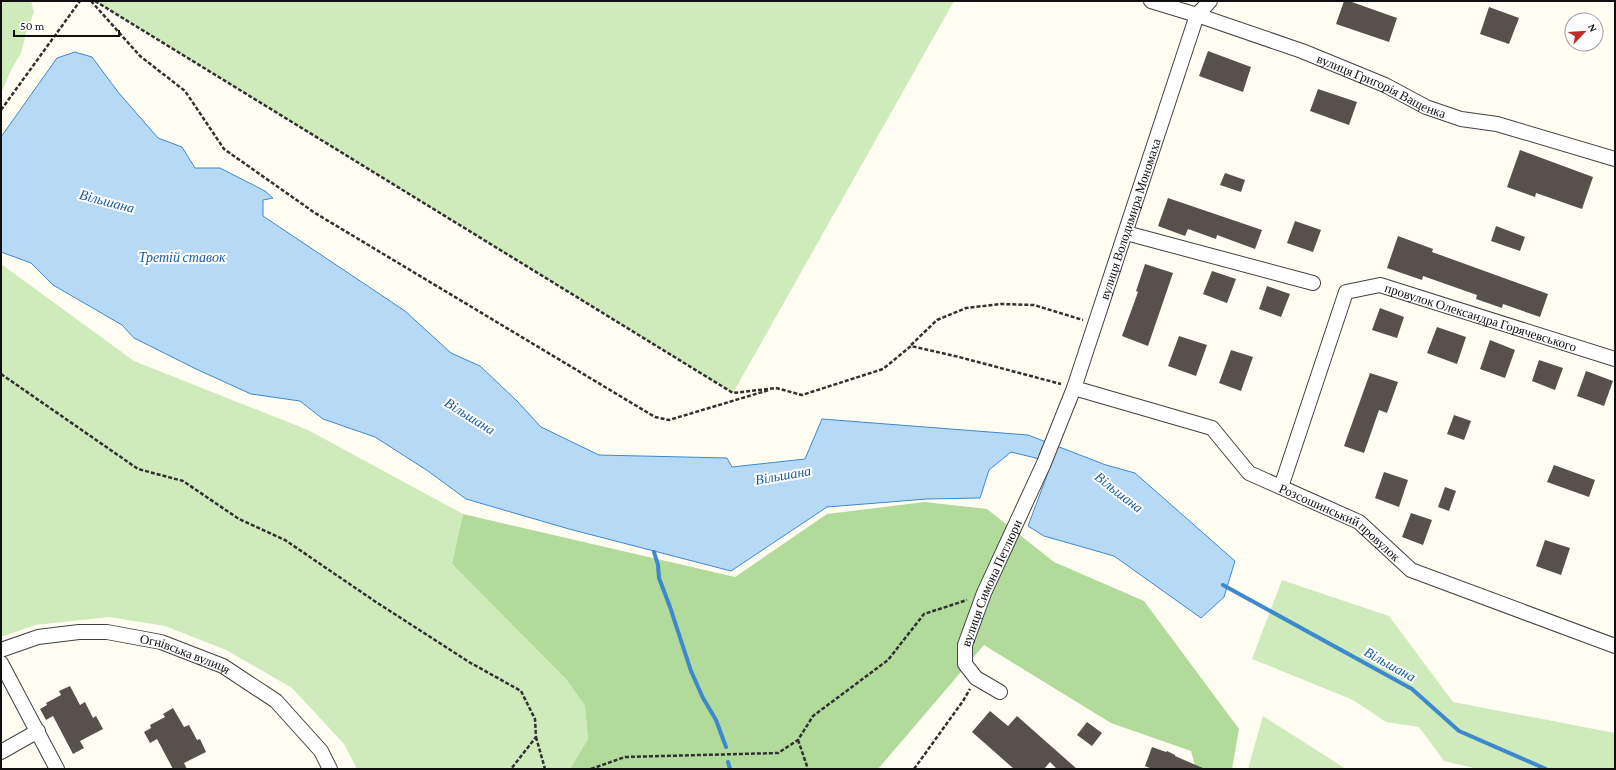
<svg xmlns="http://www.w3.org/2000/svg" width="1616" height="770" font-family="'Crimson Pro',serif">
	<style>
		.green { fill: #cfeabb }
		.forest { fill: #b2da9a }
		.water { fill: #b6d9f6; stroke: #3d89cd }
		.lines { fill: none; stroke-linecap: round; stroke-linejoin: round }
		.stream { stroke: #3d89cd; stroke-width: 4 }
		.building { fill: #58514b }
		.minor-casing { stroke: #424242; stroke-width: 16 }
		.path { stroke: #313131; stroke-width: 2.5; stroke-dasharray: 4 2; stroke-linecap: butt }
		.minor { stroke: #fff; stroke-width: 14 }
		.labels { text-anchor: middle; stroke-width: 4; stroke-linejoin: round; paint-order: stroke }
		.street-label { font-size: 13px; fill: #0f0f0f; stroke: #fff }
		.water-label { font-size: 14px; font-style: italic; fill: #185ba1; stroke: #fff }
	</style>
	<rect width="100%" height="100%" fill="#fffdf1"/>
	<!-- green -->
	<path class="green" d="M 1,1 L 31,1 L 34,12 L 26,33 L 21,53 L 11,70 L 1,94 Z
		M 95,1 L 954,1 L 733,393 Z
		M 1,264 L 134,361 L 308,430 L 463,514 L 452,564 L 566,679 L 585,706 L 588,739 L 570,769 L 357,769 L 344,744 L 292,688 L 226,650 L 165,626 L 109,617 L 35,625 L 1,637 Z
		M 1282,580 L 1389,616 L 1453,702 L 1615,733 L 1615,769 L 1478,769 L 1444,761 L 1419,727 L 1386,722 L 1353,700 L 1252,659 Z
		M 1263,716 L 1346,769 L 1248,769 Z"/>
	<!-- forest -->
	<path class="forest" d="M 925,502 L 987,509 L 1054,562 L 1144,601 L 1239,729 L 1232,769 L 1196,769 L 1191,751 L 1111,723 L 984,645 L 878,769 L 570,769 L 588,739 L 585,706 L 566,679 L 452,564 L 463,514 L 735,577 L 827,514 Z"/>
	<!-- water -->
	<path class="water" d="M 75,52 L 92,57 L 118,92 L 158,138 L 182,147 L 195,168 L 220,168 L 265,191 L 273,198 L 263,200 L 263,216 L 405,311 L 451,353 L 480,366 L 517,401 L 541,427 L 599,455 L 727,458 L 732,467 L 805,459 L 822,419 L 1028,435 L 1106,465 L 1135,473 L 1235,561 L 1224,597 L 1201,618 L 1114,556 L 1044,536 L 1028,526 L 1052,462 L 1011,452 L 989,470 L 980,498 L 927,499 L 827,507 L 731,571 L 569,529 L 466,499 L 428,471 L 375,437 L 323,419 L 300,401 L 251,394 L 196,369 L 134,338 L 122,325 L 53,285 L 31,263 L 1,252 L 1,137 L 57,58 Z"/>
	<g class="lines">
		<!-- stream -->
		<path class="stream" d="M 654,552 L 658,565 L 659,578 L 670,607 L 691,671 L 703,698 L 716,720 L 726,747
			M 1223,585 L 1412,689 L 1459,731 L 1546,769
			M 728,762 L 730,769"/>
	</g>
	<!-- building -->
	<path class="building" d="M 1344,1 L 1349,1 L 1397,18 L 1389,42 L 1336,24 Z
		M 1489,7 L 1519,18 L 1509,44 L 1480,34 Z
		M 1208,51 L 1251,67 L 1243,92 L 1199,76 Z
		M 1318,89 L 1357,102 L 1349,125 L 1310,111 Z
		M 1520,150 L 1593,177 L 1582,209 L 1536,193 L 1535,197 L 1507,187 Z
		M 1225,173 L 1245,180 L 1241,192 L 1220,185 Z
		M 1168,198 L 1262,230 L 1255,249 L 1217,235 L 1216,239 L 1188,229 L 1185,236 L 1158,226 Z
		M 1295,221 L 1321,230 L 1313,252 L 1287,243 Z
		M 1496,226 L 1525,237 L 1520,251 L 1491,241 Z
		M 1398,236 L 1433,249 L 1432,252 L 1548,294 L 1540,317 L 1503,304 L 1502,308 L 1476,299 L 1477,295 L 1423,276 L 1422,280 L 1387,268 Z
		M 1145,264 L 1173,273 L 1148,346 L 1122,336 L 1138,292 L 1136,291 Z
		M 1212,271 L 1236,279 L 1227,303 L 1203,294 Z
		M 1267,286 L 1290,294 L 1281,317 L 1259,309 Z
		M 1380,308 L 1404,317 L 1397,338 L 1372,330 Z
		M 1437,327 L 1466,337 L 1457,364 L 1427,353 Z
		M 1179,336 L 1207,345 L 1196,376 L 1168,366 Z
		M 1490,340 L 1515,350 L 1505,378 L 1480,369 Z
		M 1231,350 L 1253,357 L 1241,391 L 1219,383 Z
		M 1539,360 L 1563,368 L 1555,390 L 1532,381 Z
		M 1586,371 L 1613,381 L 1604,406 L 1577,396 Z
		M 1370,373 L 1398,382 L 1387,413 L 1379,410 L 1364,453 L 1344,446 Z
		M 1454,415 L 1471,421 L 1464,440 L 1447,434 Z
		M 1554,465 L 1595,480 L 1589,497 L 1547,482 Z
		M 1384,472 L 1408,480 L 1399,507 L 1375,498 Z
		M 1445,487 L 1456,491 L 1449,511 L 1438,507 Z
		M 1411,513 L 1432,520 L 1423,545 L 1402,537 Z
		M 1545,540 L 1570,548 L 1561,575 L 1536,566 Z
		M 70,686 L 80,705 L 85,702 L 93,718 L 96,716 L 103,729 L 80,741 L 84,748 L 73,754 L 53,716 L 46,720 L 40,709 L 47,705 L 46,703 L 61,695 L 59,691 Z
		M 173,708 L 184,727 L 189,725 L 197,740 L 200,739 L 206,752 L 184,763 L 187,769 L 173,769 L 157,739 L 150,743 L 144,732 L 151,728 L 150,725 L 165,717 L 163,714 Z
		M 990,711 L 1008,726 L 1017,716 L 1077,769 L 1057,769 L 1050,762 L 1044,769 L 1014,769 L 972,732 Z
		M 1087,722 L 1102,733 L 1092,746 L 1077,735 Z
		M 1152,747 L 1166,752 L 1167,751 L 1175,755 L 1175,756 L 1205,769 L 1152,769 L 1145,766 Z"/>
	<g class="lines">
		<!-- minor casing -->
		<g class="minor-casing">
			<g id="minor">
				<path id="s1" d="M 1151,1 L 1197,15 L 1302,51 L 1385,85 L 1426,107 L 1461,119 L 1497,124 L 1615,159"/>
				<path d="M 1126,233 L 1313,283"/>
				<path id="s2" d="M 1074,388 L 1212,428 L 1249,473 L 1359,522 L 1411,570 L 1615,646"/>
				<path id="s3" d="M 1281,487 L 1346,292 L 1380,285 L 1615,359"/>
				<path id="s4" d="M 1,650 L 38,637 L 79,632 L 107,632 L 161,642 L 223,666 L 276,701 L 321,751 L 330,769"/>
				<path d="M 1,663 L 57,769"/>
				<path id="s5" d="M 1000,692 L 976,678 L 965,664 L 965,645 L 984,593 L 1044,463 L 1074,388 L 1197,15 L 1210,1"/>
				<path d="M 1,752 L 38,731"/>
			</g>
		</g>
		<!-- path -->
		<path class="path" d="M 91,1 L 140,56 L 185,91 L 224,149 L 315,213 L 655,417 L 669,420 L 769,390
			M 95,1 L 733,393 L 776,388 L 802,395 L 883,369 L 911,346 L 959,357 L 1061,384
			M 1,110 L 80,1
			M 911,345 L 937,320 L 966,308 L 1001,304 L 1034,305 L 1083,320
			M 1,374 L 138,469 L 183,481 L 239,519 L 285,540 L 376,602 L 469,662 L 521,691 L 535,719 L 536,737 L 511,769
			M 536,737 L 545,769
			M 798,740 L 808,769
			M 591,769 L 625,757 L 778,753 L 798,740 L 813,716 L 888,660 L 924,614 L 967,600
			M 914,769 L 963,701 L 970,689"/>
		<!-- minor -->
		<use href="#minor" class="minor"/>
	</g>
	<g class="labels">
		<!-- street labels -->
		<g class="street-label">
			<text dy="5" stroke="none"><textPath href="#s1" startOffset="246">вулиця Григорія Ващенка</textPath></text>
			<text dy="5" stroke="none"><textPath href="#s5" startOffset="522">вулиця Володимира Мономаха</textPath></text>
			<text dy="5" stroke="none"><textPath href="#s3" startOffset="346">провулок Олександра Горячевського</textPath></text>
			<text dy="5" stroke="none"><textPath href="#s2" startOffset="306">Розсошинський провулок</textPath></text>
			<text dy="5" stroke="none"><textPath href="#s5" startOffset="132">вулиця Симона Петлюри</textPath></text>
			<text dy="5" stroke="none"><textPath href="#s4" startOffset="190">Огнівська вулиця</textPath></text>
		</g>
		<!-- water labels -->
		<g class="water-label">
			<text transform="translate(107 201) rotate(15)" y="5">Вільшана</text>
			<text x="182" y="262">Третій ставок</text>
			<text transform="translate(470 416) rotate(32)" y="5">Вільшана</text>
			<text transform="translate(783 475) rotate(-10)" y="5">Вільшана</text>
			<text transform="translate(1119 492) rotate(38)" y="5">Вільшана</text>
			<text transform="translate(1390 664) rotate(29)" y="5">Вільшана</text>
		</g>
	</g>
	<!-- border -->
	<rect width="1616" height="770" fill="none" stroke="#0f0f0f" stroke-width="4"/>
	<!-- north arrow -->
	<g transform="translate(1584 32) rotate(65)"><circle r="19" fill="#ffffff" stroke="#9f9f9f"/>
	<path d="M0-3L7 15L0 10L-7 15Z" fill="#bf2b27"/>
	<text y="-6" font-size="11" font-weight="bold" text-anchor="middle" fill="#0f0f0f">N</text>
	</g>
	<!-- scale -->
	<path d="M14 30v6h105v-6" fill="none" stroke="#0f0f0f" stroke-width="2"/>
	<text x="20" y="30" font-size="12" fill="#0f0f0f" stroke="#ffffff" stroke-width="3" paint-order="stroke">50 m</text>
</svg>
